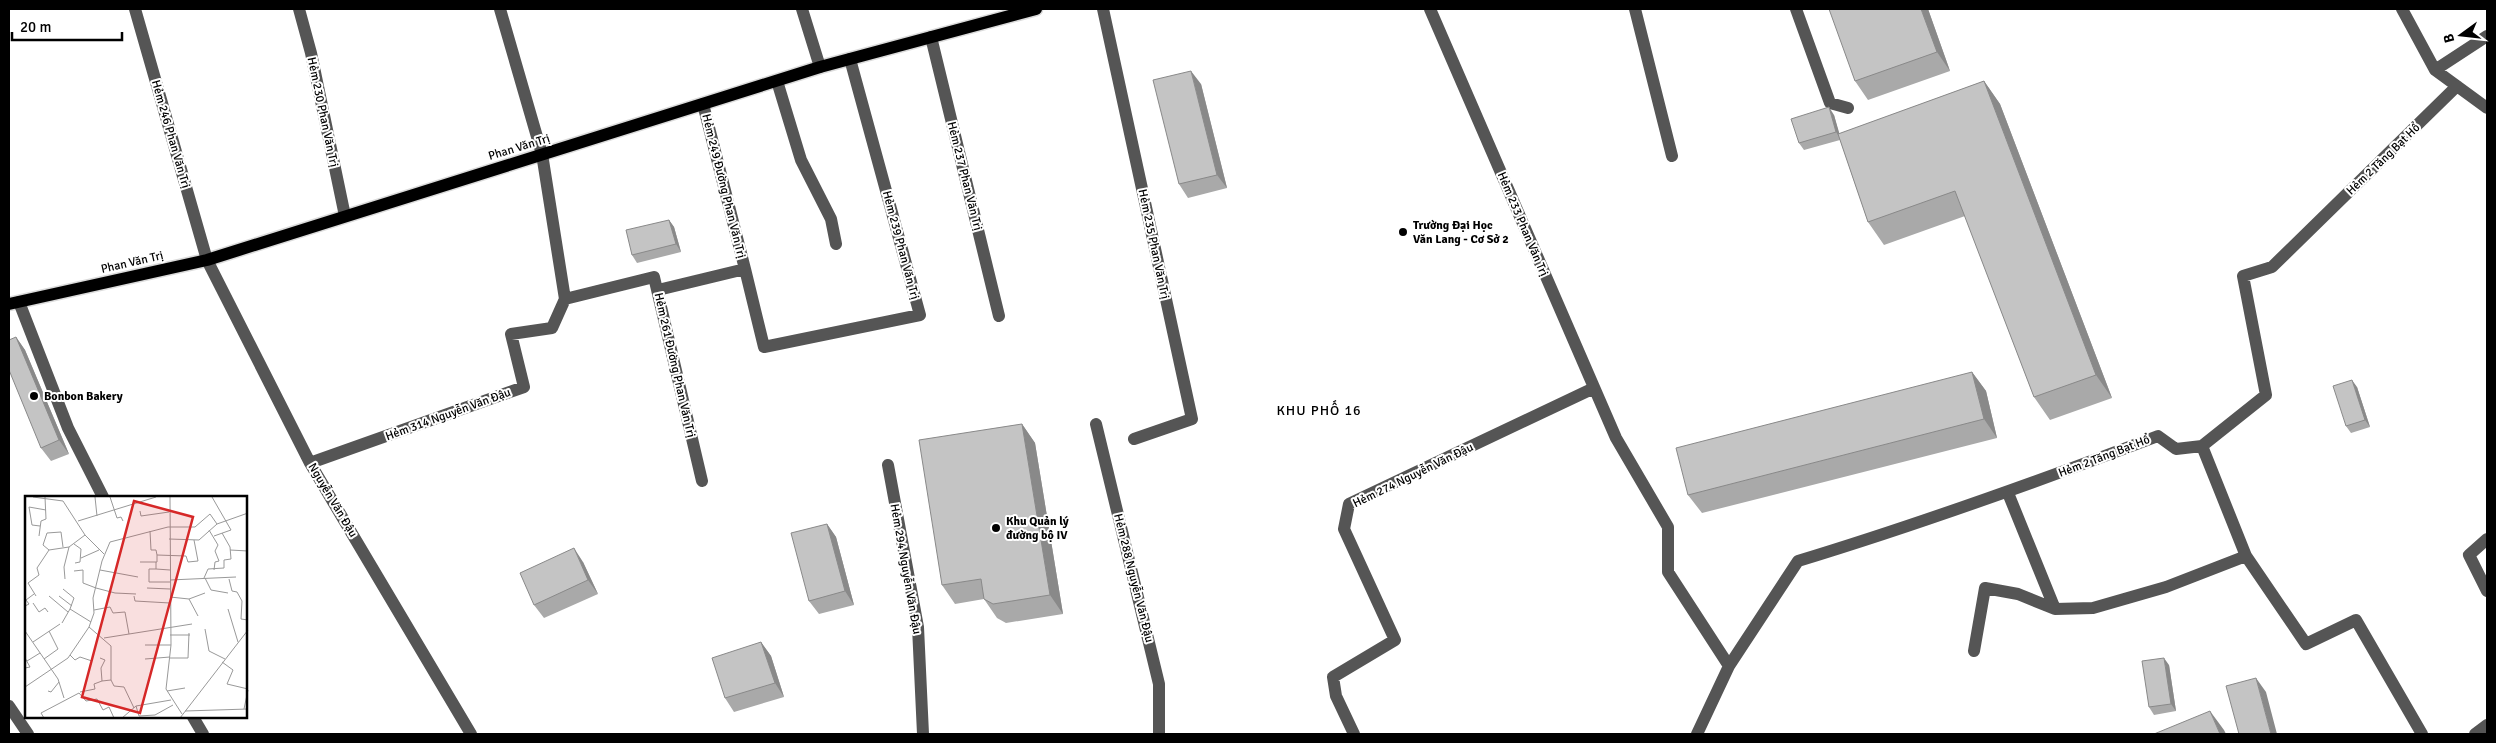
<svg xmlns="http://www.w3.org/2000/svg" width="2496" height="743" font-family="Signika,sans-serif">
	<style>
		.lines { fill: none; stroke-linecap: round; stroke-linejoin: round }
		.major-casing { stroke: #dbdbdb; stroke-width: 15 }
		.minor { stroke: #555; stroke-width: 12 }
		.major { stroke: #000; stroke-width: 12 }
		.wall { fill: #a9a9a9 }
		.shaded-wall { fill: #898989 }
		.building { fill: #c4c4c4; stroke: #898989 }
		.poi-dot { fill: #000; stroke: #fff; stroke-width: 2 }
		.labels { text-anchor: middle; stroke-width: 4; stroke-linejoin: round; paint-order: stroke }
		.street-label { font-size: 12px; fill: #000; stroke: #fff }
		.poi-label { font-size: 12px; font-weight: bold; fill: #000; stroke: #fff; text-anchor: start }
		.neighbourhood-label { font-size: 14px; letter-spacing: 1px; fill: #000; stroke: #fff }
		.inset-road { fill: none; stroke: #999; stroke-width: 1 }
		.view { fill: #d62828; fill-opacity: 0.15; stroke: #d62828; stroke-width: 2.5 }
		.inset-edge { fill: none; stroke: #000; stroke-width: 2.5 }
	</style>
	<rect width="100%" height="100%" fill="#fff"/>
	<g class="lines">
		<!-- major casing -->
		<g class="major-casing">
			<path id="major" d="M 9,304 L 207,260 L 820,67 L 1036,9"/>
		</g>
		<!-- minor -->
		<path class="minor" d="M 135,9 L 207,260 L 310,463 L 471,734
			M 299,9 L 311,53 L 345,216
			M 500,9 L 542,154 L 565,299 L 654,277 L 702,481
			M 802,9 L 820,67
			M 1103,9 L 1192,419 L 1134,439
			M 1430,9 L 1616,438 L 1668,527 L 1668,572 L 1729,666
			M 1635,9 L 1672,156
			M 1796,9 L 1830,103 L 1848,108
			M 2402,9 L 2435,70 L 2487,108
			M 931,37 L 999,316
			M 2435,70 L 2487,36
			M 777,81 L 801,160 L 831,219 L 836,244
			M 745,269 L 764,347 L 920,315 L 850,59
			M 658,290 L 745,269 L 703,104
			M 19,302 L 68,428 L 103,497
			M 1096,424 L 1159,684 L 1159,734
			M 310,463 L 524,387 L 511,334 L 552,328 L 565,299
			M 888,465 L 918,627 L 923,734
			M 2008,493 L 2055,609
			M 2487,539 L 2469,555 L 2487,591
			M 2246,556 L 2306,644 L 2356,620 L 2422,734
			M 1974,651 L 1985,588 L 2018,594 L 2055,609 L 2093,608 L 2166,587 L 2246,556 L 2202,446
			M 9,706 L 28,734
			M 193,717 L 203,734
			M 1354,734 L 1336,696 L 1333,677 L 1395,640 L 1344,529 L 1349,504 L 1594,388
			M 1697,734 L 1729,666 L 1798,561 C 1920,524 2039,481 2158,436 L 2176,449 L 2202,446 L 2266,395 L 2243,276 L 2272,267 L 2457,86
			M 2475,734 L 2487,725"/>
		<!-- major -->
		<use href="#major" class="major"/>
	</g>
	<!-- wall -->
	<path class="wall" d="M 1928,9 L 1950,71 L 1868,100 L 1855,81 Z
		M 1984,81 L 2000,104 L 2112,398 L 2050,420 L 2034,397 L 1965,216 L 1884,245 L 1868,222 L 1840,140 L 1804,150 L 1799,143 L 1834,115 L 1839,134 Z
		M 1201,84 L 1227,188 L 1188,198 L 1179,184 Z
		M 669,220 L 674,227 L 681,252 L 637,263 L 632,255 Z
		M 16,337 L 25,350 L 69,454 L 51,461 L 41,448 Z
		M 1972,372 L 1986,391 L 1997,438 L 1702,513 L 1688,495 Z
		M 2357,387 L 2370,427 L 2351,433 L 2346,426 Z
		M 1022,424 L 1035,443 L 1063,614 L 1006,623 L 997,618 L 984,599 L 955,604 L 942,585 Z
		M 827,524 L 836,537 L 854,605 L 819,614 L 809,601 Z
		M 583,562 L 598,594 L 544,618 L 534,605 Z
		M 761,642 L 771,656 L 784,697 L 734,712 L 725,698 Z
		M 2169,665 L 2176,711 L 2154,715 L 2149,707 Z"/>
	<!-- shaded-wall -->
	<path class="shaded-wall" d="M 1921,9 L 1928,9 L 1950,71 L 1937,52 Z
		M 1191,71 L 1201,84 L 1227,188 L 1217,175 Z
		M 1984,81 L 2000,104 L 2112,398 L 2096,375 Z
		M 1829,107 L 1834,115 L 1841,139 L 1836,132 Z
		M 669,220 L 674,227 L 681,252 L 676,244 Z
		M 16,337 L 25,350 L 69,454 L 59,440 Z
		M 1972,372 L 1986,391 L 1997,438 L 1984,419 Z
		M 2352,380 L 2357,387 L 2370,427 L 2365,420 Z
		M 1022,424 L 1035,443 L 1063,614 L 1050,595 Z
		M 827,524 L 836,537 L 854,605 L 845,591 Z
		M 574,548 L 583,562 L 598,594 L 588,580 Z
		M 761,642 L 771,656 L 784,697 L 775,683 Z
		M 2164,658 L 2169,665 L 2176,711 L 2171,704 Z
		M 2256,678 L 2266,692 L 2277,734 L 2271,734 Z
		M 2210,711 L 2224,730 L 2226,734 L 2220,734 Z"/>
	<!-- building -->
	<path class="building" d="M 1829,9 L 1921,9 L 1937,52 L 1855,81 Z
		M 1191,71 L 1217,175 L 1179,184 L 1153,80 Z
		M 1984,81 L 2096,375 L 2034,397 L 1955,191 L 1868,222 L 1838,134 Z
		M 1829,107 L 1836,132 L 1799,143 L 1791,119 Z
		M 669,220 L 676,244 L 632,255 L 626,230 Z
		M 16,337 L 59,440 L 41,448 L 9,370 L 9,340 Z
		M 1972,372 L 1984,419 L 1688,495 L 1676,448 Z
		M 2352,380 L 2365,420 L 2346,426 L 2333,386 Z
		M 1022,424 L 1050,595 L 993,604 L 984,599 L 981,579 L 942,585 L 919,440 Z
		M 827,524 L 845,591 L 809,601 L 791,533 Z
		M 574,548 L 588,580 L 534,605 L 520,573 Z
		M 761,642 L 775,683 L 725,698 L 712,658 Z
		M 2164,658 L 2171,704 L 2149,707 L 2142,661 Z
		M 2256,678 L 2271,734 L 2239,734 L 2226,686 Z
		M 2210,711 L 2220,734 L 2154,734 Z"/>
	<!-- markers -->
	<g class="poi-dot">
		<circle cx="1403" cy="232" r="5"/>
		<circle cx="34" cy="396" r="5"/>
		<circle cx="996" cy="528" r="5"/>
	</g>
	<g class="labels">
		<!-- street labels -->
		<g class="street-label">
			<text transform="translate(323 112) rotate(78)" y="4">Hẻm 230 Phan Văn Trị</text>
			<text transform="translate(171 134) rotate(74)" y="4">Hẻm 246 Phan Văn Trị</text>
			<text transform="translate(519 147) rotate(-17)" y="4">Phan Văn Trị</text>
			<text transform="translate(2383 159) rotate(-44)" y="4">Hẻm 2 Tăng Bạt Hổ</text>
			<text transform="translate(965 176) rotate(76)" y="4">Hẻm 237 Phan Văn Trị</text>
			<text transform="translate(724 186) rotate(76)" y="4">Hẻm 249 Đường Phan Văn Trị</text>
			<text transform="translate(1523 224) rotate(67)" y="4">Hẻm 233 Phan Văn Trị</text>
			<text transform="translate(1154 244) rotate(78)" y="4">Hẻm 235 Phan Văn Trị</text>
			<text transform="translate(901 245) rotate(75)" y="4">Hẻm 239 Phan Văn Trị</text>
			<text transform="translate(132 262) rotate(-13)" y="4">Phan Văn Trị</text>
			<text transform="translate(675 365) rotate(77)" y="4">Hẻm 261 Đường Phan Văn Trị</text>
			<text transform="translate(448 414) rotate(-20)" y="4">Hẻm 314 Nguyễn Văn Đậu</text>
			<text transform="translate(2104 456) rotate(-21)" y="4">Hẻm 2 Tăng Bạt Hổ</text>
			<text transform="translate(1413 475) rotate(-26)" y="4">Hẻm 274 Nguyễn Văn Đậu</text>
			<text transform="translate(333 500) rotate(59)" y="4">Nguyễn Văn Đậu</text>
			<text transform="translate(906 569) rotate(80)" y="4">Hẻm 294 Nguyễn Văn Đậu</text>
			<text transform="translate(1134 578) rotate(76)" y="4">Hẻm 288 Nguyễn Văn Đậu</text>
		</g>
		<!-- poi labels -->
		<g class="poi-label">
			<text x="1413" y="229">Trường Đại Học<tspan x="1413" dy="14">Văn Lang - Cơ Sở 2</tspan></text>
			<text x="44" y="400">Bonbon Bakery</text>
			<text x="1006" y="525">Khu Quản lý<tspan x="1006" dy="14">đường bộ IV</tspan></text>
		</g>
		<!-- neighbourhood labels -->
		<g class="neighbourhood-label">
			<text x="1319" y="415">KHU PHỐ 16</text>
		</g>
	</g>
	<!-- overview -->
	<g transform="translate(25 496)">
		<rect width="222" height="222" fill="#fff"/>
		<path class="inset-road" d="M 8,1 L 38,5 L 60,39 L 79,58M 70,1 L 72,20M 85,1 L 92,22 L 96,21 L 98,25M 145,1 L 146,149 L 141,193 L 157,218M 187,1 L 206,34 L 189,40M 115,15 L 116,20 L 144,16M 53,25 L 131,1M 15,30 L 7,29 L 4,11 L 21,14M 184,34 L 193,49 L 190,55 L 194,65 L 190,66 L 189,74M 125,35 L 126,54 L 131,54 L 132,59M 14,40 L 16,25 L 21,23 L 20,1M 144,43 L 174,44 L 192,28M 49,48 L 56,53 L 55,66 L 50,67M 24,54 L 18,49 L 22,37 L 36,36 L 38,51M 205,54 L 223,55M 56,62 L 74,54M 115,66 L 132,66 L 132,59 L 161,60 L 163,66 L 173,65 L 169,44M 131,66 L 131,73 L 145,74M 131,73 L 124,73 L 124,86 L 145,86M 75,74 L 113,81M 49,75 L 58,74 L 58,87 L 71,92 L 90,97 L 111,98M 179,82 L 183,73 L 199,72 L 199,64 L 206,63 L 205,51 L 197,37M 180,82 L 186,94 L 203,97M 40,83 L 39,71 L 44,51M 204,83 L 207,95 L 212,96 L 217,105 L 216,123 L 223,124M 145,84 L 211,81M 122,92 L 145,93M 38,93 L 49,102 L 45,113M 11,100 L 3,87 L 14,79 L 12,72 L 24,54 L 44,51 L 60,39M 24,100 L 43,116M 34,100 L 47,110M 109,100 L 110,105 L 145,107M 145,101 L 164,103 L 173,120M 164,103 L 180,97M 8,107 L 14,116 L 20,112 L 23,116M 0,110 L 4,108 L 1,104 L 9,98M 203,113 L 213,146M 69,114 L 85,111 L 88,117 L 100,116 L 104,138M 37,127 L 45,113 L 66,126M 64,131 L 86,150 L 86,184 L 89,190 L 99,191 L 109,212M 180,133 L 184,155 L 200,163M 0,135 L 33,183 L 39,202M 145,139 L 165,139M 79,142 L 167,128M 8,146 L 35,128M 120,149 L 146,149M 45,159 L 50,164 L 55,161 L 67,165M 0,162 L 5,171 L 0,172M 75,162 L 80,164 L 76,172 L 77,185 L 86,184M 145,162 L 163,162 L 164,137M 19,163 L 33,153 L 24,135M 120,163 L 145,161M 2,165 L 15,157M 197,166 L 208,174 L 202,188 L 223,193M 0,191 L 43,162 L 64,131 L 69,117 L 68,102 L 77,65 L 85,46 L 143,31 L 170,31 L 185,18 L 192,28 L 223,17M 23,195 L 26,196 L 34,186M 142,195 L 160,192M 55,196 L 70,193 L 69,188 L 77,185M 111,210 L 114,220 L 130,219 L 148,209M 219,213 L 223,194M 160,215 L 223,213M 19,222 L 16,217 L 54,197 L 61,205 L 72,203 L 78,214 L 84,211 L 89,222M 97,222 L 111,210 L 146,204M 155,222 L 223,134"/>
		<path class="view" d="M 109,5 L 168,21 L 115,217 L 57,201 Z"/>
		<rect width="222" height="222" class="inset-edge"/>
	</g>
	<!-- border -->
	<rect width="2496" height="743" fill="none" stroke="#000000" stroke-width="20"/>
	<!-- north arrow -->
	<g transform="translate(2461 35) rotate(255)" stroke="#ffffff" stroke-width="4" paint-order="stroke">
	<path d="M0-4L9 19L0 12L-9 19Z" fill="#000000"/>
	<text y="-8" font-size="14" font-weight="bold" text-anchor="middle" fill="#000000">B</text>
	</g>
	<!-- scale -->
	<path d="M12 32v8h110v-8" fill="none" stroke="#000000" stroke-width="2.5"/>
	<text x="20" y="32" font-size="15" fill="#000000" stroke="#ffffff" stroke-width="4" paint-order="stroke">20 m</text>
</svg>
